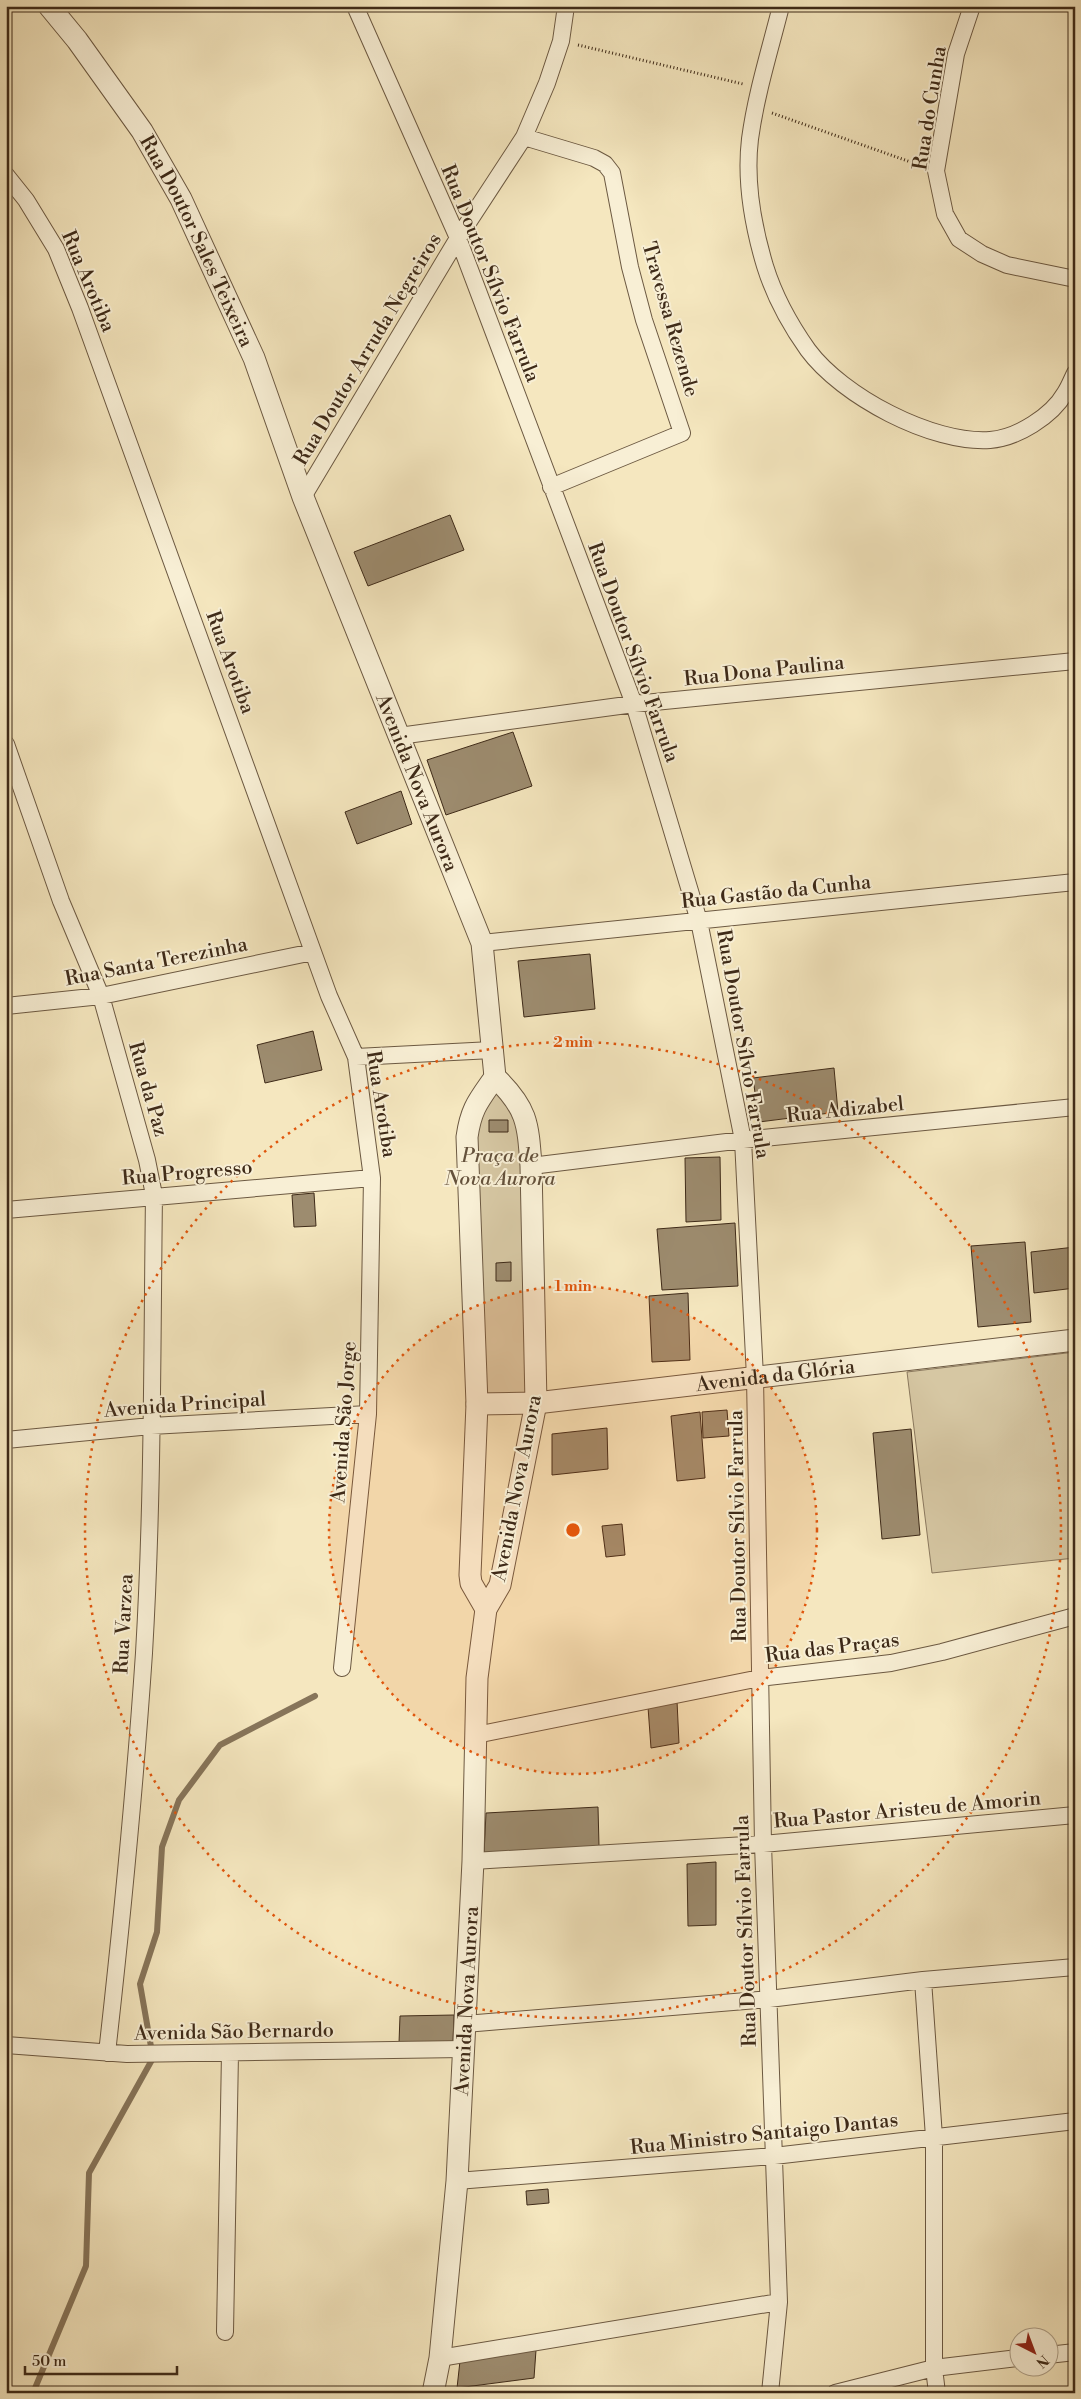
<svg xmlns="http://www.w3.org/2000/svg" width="1081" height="2399" font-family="'Libre Bodoni',serif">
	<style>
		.green { fill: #d6c7a3; stroke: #8a785e }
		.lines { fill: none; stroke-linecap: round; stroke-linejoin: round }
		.stream { stroke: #87755a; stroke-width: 6 }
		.building { fill: #9d8c6f; stroke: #3e2a18 }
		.minor-casing { stroke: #6c5942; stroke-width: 18 }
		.tertiary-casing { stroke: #6c5942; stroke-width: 23 }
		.path { stroke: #3e2a18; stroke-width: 3; stroke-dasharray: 1 2.5; stroke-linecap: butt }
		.minor { stroke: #f8efd5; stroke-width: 16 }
		.tertiary { stroke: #f8efd5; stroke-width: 21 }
		.ring { fill: none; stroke: #e0570d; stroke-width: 2.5; stroke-dasharray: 2.5 5 }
		.labels { text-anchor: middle; stroke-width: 4; stroke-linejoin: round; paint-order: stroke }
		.street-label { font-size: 20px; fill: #3e2a18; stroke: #f8efd5 }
		.park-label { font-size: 20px; font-style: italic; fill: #64513b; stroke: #f8efd5 }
		.centre { fill: #e0570d; stroke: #f8efd5; stroke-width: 2.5 }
		.ring-label { font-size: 15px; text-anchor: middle; font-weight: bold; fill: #e0570d; stroke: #f8efd5; stroke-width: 4; stroke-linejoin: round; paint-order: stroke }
	</style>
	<rect width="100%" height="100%" fill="#f5e7bf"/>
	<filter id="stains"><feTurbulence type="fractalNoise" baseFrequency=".004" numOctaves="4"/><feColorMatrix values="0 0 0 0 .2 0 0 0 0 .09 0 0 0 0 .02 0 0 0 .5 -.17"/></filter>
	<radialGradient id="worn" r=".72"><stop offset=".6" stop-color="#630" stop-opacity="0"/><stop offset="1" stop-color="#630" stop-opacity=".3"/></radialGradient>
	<!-- green -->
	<path class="green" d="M 495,1077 L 523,1110 L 536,1403 L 477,1404 L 468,1157 Z
		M 1075,1352 L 1075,1558 L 932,1573 L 907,1372 Z"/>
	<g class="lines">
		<!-- stream -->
		<path class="stream" d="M 33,2393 L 86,2266 L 89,2173 L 153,2058 L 140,1984 L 157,1932 L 162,1847 L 179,1800 L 220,1745 L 315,1696"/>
	</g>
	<!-- building -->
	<path class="building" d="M 450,515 L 464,550 L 368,586 L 354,552 Z
		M 513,732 L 532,786 L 446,815 L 427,760 Z
		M 401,791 L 412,824 L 357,844 L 345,812 Z
		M 590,954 L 595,1009 L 524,1017 L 518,961 Z
		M 313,1031 L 322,1070 L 265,1083 L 257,1045 Z
		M 834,1068 L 838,1112 L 759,1122 L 753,1078 Z
		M 489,1120 L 508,1120 L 508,1132 L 489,1132 Z
		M 720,1157 L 721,1220 L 686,1222 L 685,1158 Z
		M 314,1193 L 316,1226 L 294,1227 L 292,1195 Z
		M 735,1223 L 738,1286 L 662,1290 L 657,1229 Z
		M 1025,1242 L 1031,1322 L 978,1327 L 971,1246 Z
		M 1075,1247 L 1075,1288 L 1034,1293 L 1031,1252 Z
		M 511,1262 L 511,1281 L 496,1281 L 496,1263 Z
		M 688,1293 L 690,1360 L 652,1362 L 649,1296 Z
		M 727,1410 L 729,1436 L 703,1438 L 702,1412 Z
		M 700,1412 L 705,1478 L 677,1481 L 671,1416 Z
		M 607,1428 L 608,1469 L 552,1475 L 552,1434 Z
		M 911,1429 L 920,1535 L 882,1539 L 873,1433 Z
		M 622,1524 L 625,1555 L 606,1557 L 602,1526 Z
		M 677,1701 L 679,1743 L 651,1748 L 648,1707 Z
		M 598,1807 L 599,1846 L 484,1854 L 486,1813 Z
		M 716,1862 L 716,1925 L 688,1926 L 687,1864 Z
		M 454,2015 L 453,2042 L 399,2043 L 400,2016 Z
		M 548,2189 L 549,2203 L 527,2205 L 526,2191 Z
		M 536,2350 L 534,2378 L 457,2388 L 460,2361 Z"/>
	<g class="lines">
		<!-- minor casing -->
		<g class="minor-casing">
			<path id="minor" d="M 355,6 L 458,238 L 634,704 L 699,921 L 743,1140 L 755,1377 L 763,1844 L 779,2302 L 770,2393
				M 781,6 C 770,50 756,94 750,139 C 745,181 753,226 765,266 C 774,295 791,326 808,350 C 842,396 932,444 990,440 C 1017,438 1052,416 1065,393 C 1069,387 1072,379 1075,373
				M 972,6 L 956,54 L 936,171 L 945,214 L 959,239 L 982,254 L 1007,265 L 1075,279
				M 524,137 L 594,158 L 605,164 L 612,173 L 630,267 L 644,320 L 682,433 L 551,487
				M 6,175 L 26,200 L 56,249 L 80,308 L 329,996 L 356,1057 L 372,1178 L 368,1414 L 342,1668
				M 303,497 L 458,238 L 524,137 L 547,83 L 561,41 L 566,6
				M 399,736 L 634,704 L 1075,661
				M 6,744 L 61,901 L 101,996 L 147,1160 L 154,1195 C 152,1348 153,1501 144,1653 C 135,1787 122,1920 107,2053
				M 482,943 L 1075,882
				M 6,1006 L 101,996 L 313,952
				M 356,1057 L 492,1050
				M 531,1166 L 743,1140 L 1075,1107
				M 6,1210 L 372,1178
				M 6,1440 L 151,1426 L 368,1414
				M 476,1735 L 760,1678 L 891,1663 L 942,1652 L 1075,1616
				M 473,1861 L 763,1844 L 1075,1815
				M 923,1980 L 934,2137 L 934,2368 L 937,2393
				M 465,2024 L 769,1999 L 923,1980 L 1075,1967
				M 6,2045 L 127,2054 L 463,2049
				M 457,2181 L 774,2156 L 1075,2121
				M 225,2332 L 230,2053
				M 1048,2355 L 1075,2352
				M 440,2358 L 779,2302
				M 835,2393 L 934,2368 L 1018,2358"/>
		</g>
		<!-- tertiary casing -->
		<g class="tertiary-casing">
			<g id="tertiary">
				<path id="s1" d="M 49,6 L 77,40 L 142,131 L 181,199 L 254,358 L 303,497 L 482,943 L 495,1077 C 527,1108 528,1122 531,1166 L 536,1403 L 500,1585 L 486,1609 L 477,1678 L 473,1861 L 457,2181 L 440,2358 L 433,2393"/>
				<path id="s2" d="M 477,1404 L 536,1403 L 1075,1340"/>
				<path d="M 486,1609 L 471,1583 L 470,1575 L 477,1404 L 467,1137 C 471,1108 479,1100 495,1077"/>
			</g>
		</g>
		<!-- path -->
		<path class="path" d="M 578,45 L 743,84
			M 772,113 L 919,165"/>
		<!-- minor -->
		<use href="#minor" class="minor"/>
		<!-- tertiary -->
		<use href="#tertiary" class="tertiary"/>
	</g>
	<!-- distance rings -->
	<circle cx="573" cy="1530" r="244" fill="#e0570d" fill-opacity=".12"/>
	<g class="ring">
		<circle cx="573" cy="1530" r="244"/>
		<circle cx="573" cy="1530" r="488"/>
	</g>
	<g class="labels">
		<!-- street labels -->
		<g class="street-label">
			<text transform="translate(929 108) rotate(-81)" y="7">Rua do Cunha</text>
			<text dy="7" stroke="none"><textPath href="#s1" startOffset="279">Rua Doutor Sales Teixeira</textPath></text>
			<text transform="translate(491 273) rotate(68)" y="7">Rua Doutor Sílvio Farrula</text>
			<text transform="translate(89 281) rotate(67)" y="7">Rua Arotiba</text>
			<text transform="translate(671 319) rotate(74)" y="7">Travessa Rezende</text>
			<text transform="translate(367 349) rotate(-59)" y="7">Rua Doutor Arruda Negreiros</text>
			<text transform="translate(634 652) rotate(70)" y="7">Rua Doutor Sílvio Farrula</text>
			<text transform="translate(231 662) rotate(70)" y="7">Rua Arotiba</text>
			<text transform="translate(764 670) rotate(-6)" y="7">Rua Dona Paulina</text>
			<text dy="7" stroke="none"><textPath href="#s1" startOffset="864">Avenida Nova Aurora</textPath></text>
			<text transform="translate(776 891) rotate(-6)" y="7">Rua Gastão da Cunha</text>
			<text transform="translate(156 961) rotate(-11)" y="7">Rua Santa Terezinha</text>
			<text transform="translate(744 1044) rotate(80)" y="7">Rua Doutor Sílvio Farrula</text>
			<text transform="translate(149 1089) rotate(74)" y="7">Rua da Paz</text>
			<text transform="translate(382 1104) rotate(81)" y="7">Rua Arotiba</text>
			<text transform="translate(845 1109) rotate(-6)" y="7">Rua Adizabel</text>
			<text transform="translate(187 1172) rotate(-5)" y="7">Rua Progresso</text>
			<text dy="7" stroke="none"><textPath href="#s2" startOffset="300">Avenida da Glória</textPath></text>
			<text transform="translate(185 1404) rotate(-4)" y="7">Avenida Principal</text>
			<text transform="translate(343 1422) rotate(-86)" y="7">Avenida São Jorge</text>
			<text transform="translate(516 1488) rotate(-79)" y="7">Avenida Nova Aurora</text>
			<text transform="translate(737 1526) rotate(-91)" y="7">Rua Doutor Sílvio Farrula</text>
			<text transform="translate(123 1624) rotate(-87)" y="7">Rua Varzea</text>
			<text transform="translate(832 1647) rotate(-7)" y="7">Rua das Praças</text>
			<text transform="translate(907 1809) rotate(-5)" y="7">Rua Pastor Aristeu de Amorin</text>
			<text transform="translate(745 1931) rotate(-92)" y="7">Rua Doutor Sílvio Farrula</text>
			<text transform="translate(466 2001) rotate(-87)" y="7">Avenida Nova Aurora</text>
			<text transform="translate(234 2031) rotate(-1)" y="7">Avenida São Bernardo</text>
			<text transform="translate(764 2133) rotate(-6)" y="7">Rua Ministro Santaigo Dantas</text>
		</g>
		<!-- park labels -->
		<g class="park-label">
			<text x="500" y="1162">Praça de<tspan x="500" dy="23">Nova Aurora</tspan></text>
		</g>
	</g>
	<circle cx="573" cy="1530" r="8" class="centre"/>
	<g class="ring-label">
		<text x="573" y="1047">2 min</text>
		<text x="573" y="1291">1 min</text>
	</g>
	<!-- margin -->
	<rect width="1081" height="2399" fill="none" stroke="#f5e7bf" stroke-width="25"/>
	<rect x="8" y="8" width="1066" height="2384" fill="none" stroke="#3e2a18" stroke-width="2.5"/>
	<rect x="12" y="12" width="1056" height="2374" fill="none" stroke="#3e2a18"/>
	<!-- north arrow -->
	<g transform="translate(1034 2352) rotate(138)"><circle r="24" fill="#f8efd5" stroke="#aea089"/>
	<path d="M0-4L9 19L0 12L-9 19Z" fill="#8f2418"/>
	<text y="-8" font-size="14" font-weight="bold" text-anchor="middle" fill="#3e2a18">N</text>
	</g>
	<!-- scale -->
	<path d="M25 2366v8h152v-8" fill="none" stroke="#3e2a18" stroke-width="2.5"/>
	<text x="32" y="2366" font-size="15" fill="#3e2a18" stroke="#f8efd5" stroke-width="4" paint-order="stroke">50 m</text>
	<rect width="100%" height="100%" filter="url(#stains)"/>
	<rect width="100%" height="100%" fill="url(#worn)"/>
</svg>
